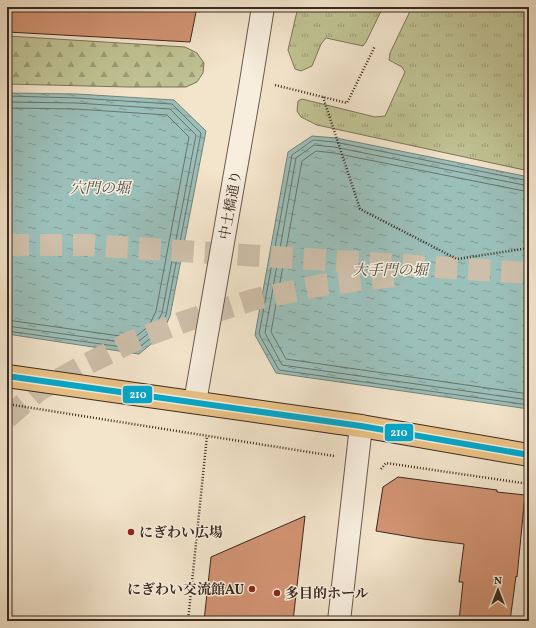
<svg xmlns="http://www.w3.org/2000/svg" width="536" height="628" font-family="Vollkorn,'Noto Serif JP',serif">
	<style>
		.grass { fill: url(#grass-tufts); stroke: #7d765a }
		.forest { fill: url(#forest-firs); stroke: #7d765a }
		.water { fill: url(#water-ripples); stroke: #74837c }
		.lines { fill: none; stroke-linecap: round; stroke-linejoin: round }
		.shore { stroke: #6a746d; stroke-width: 1 }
		.building { fill: #d29473; stroke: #3a2921 }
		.highway-tunnel { stroke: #cebfaa; stroke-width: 22; stroke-dasharray: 22 11; stroke-linecap: butt }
		.minor-casing { stroke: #68584c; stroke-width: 24 }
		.major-casing { stroke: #3a2921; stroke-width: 24 }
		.path { stroke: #3a2921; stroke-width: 2.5; stroke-dasharray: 1 2; stroke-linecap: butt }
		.minor { stroke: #f7eede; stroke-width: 22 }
		.major { stroke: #eac286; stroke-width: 22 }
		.bus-1-casing { stroke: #f7eede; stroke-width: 9 }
		.bus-1 { stroke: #00a9ce; stroke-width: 6 }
		.poi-dot { fill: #8f2418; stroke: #f7eede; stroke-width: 1.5 }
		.labels { text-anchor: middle; stroke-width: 3; stroke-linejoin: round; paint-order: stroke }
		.street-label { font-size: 14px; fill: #3a2921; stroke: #f7eede }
		.poi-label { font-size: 14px; font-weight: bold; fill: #3a2921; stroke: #f7eede; text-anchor: start }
		.water-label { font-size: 15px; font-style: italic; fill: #524e47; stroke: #f7eede }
		.line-badge { stroke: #f7eede; stroke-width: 1.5 }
		.badge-label { font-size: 11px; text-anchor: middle; font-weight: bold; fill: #fff }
	</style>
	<defs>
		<pattern id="grass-tufts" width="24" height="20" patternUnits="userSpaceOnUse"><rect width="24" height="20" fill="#c0c394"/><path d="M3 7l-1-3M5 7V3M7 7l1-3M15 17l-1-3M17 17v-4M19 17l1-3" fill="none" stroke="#9d9e78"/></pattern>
		<pattern id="forest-firs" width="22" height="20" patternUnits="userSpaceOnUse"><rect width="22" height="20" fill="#c0c394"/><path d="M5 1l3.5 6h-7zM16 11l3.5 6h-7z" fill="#9d9e78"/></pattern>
		<pattern id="water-ripples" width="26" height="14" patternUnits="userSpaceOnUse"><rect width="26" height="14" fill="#9bbfb9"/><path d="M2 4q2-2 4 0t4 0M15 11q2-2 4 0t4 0" fill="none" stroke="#7f9b96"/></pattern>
	</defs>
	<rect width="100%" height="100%" fill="#f3e5cc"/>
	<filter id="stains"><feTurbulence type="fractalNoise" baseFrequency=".005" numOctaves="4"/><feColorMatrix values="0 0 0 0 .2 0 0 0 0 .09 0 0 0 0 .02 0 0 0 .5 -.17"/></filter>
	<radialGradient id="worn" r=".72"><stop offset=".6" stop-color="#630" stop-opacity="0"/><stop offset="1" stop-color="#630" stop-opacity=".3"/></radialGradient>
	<!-- grass -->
	<path class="grass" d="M 298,7 L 383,7 L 366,42 L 363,46 L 326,38 L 321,44 L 312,66 L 301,71 L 295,69 L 288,50 Z
		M 412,7 L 529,7 L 529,171 L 317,125 L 301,117 L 297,111 L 298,101 L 302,99 L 375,117 L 385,116 L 405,72 L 402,67 L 389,60 L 390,53 Z"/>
	<!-- forest -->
	<path class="forest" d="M 7,36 L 185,47 L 197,53 L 204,63 L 203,73 L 197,82 L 186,87 L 128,87 L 7,84 Z"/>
	<!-- water -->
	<path class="water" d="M 7,93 L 77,94 L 174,100 L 206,131 L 170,316 L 161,336 L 139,354 L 7,334 Z
		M 312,136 L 336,138 L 529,177 L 529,409 L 276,373 L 255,335 L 288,152 Z"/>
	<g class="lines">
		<!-- shore -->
		<path class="shore" d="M 7,96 L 77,98 L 172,104 L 201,133 L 166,315 L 157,333 L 137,349 L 7,331
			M 7,102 L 76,103 L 170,109 L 196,135 L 162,313 L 153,330 L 135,344 L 7,326
			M 7,108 L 76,109 L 167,115 L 189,137 L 156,311 L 149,326 L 134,338 L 7,320
			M 529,181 L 335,142 L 313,140 L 292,155 L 259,334 L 279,370 L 529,405
			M 529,186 L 334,147 L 314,145 L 296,158 L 265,333 L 282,365 L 529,400
			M 529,192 L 334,153 L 316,151 L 302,161 L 271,332 L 286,359 L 529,394"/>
	</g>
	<!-- building -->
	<path class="building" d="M 7,7 L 197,7 L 190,42 L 7,32 Z
		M 398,477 L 497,490 L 497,492 L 525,495 L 517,577 L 516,576 L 510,621 L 459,621 L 463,582 L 459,582 L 464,544 L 423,539 L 376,531 L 383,487 Z
		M 305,516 L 293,621 L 204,621 L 211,557 Z"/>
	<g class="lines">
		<!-- highway-tunnel -->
		<path class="highway-tunnel" d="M 7,245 L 87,245 L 529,273
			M 7,418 L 38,391 L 83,366 L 133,341 L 180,323 L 252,300 L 322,285 L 402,275"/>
		<!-- minor casing -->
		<g class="minor-casing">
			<path id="minor" d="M 195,402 L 249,94 L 263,7
				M 339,621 L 361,426"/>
		</g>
		<!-- major casing -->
		<g class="major-casing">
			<path id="major" d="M 7,376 L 361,426 L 529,455"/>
		</g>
		<!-- path -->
		<path class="path" d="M 275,85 L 347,103 L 375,46
			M 323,97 L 360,209 L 457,259 L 529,248
			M 7,404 L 334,456
			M 381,469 L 386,463 L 529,484
			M 188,621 L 207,436"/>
		<!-- minor -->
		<use href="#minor" class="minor"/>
		<!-- major -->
		<use href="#major" class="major"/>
		<!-- bus-1 casing -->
		<g class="bus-1-casing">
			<path id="bus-1" d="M 7,376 L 361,426 L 529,455"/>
		</g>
		<!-- bus-1 -->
		<use href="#bus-1" class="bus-1"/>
	</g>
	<!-- markers -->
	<g class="poi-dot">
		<circle cx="131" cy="532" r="4"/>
		<circle cx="252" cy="589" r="4"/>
		<circle cx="277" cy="593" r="4"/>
	</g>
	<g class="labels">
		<!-- street labels -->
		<g class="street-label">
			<text transform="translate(230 205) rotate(-80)" y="5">中土橋通り</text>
		</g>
		<!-- poi labels -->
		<g class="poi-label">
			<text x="139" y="537">にぎわい広場</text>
			<text x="244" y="594" text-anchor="end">にぎわい交流館AU</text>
			<text x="285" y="598">多目的ホール</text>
		</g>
		<!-- water labels -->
		<g class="water-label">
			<text x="100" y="193">穴門の堀</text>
			<text x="390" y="275">大手門の堀</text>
		</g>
	</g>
	<g class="line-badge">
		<rect x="122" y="385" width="31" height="19" rx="4" fill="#00a9ce"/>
		<rect x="384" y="423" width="30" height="19" rx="4" fill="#00a9ce"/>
	</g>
	<g class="badge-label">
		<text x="138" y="398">210</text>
		<text x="399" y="436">210</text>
	</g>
	<!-- margin -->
	<rect width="536" height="628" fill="none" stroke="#f3e5cc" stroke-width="24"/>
	<rect x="8" y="8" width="520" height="612" fill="none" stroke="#3a2921" stroke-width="2"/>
	<rect x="12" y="12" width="512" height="604" fill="none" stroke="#3a2921"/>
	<!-- north arrow -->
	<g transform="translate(498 590)" stroke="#f7eede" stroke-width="3" paint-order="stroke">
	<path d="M0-3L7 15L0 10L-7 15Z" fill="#3a2921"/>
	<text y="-6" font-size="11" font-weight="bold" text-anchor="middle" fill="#3a2921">N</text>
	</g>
	<rect width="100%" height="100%" filter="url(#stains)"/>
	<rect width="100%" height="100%" fill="url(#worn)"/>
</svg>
